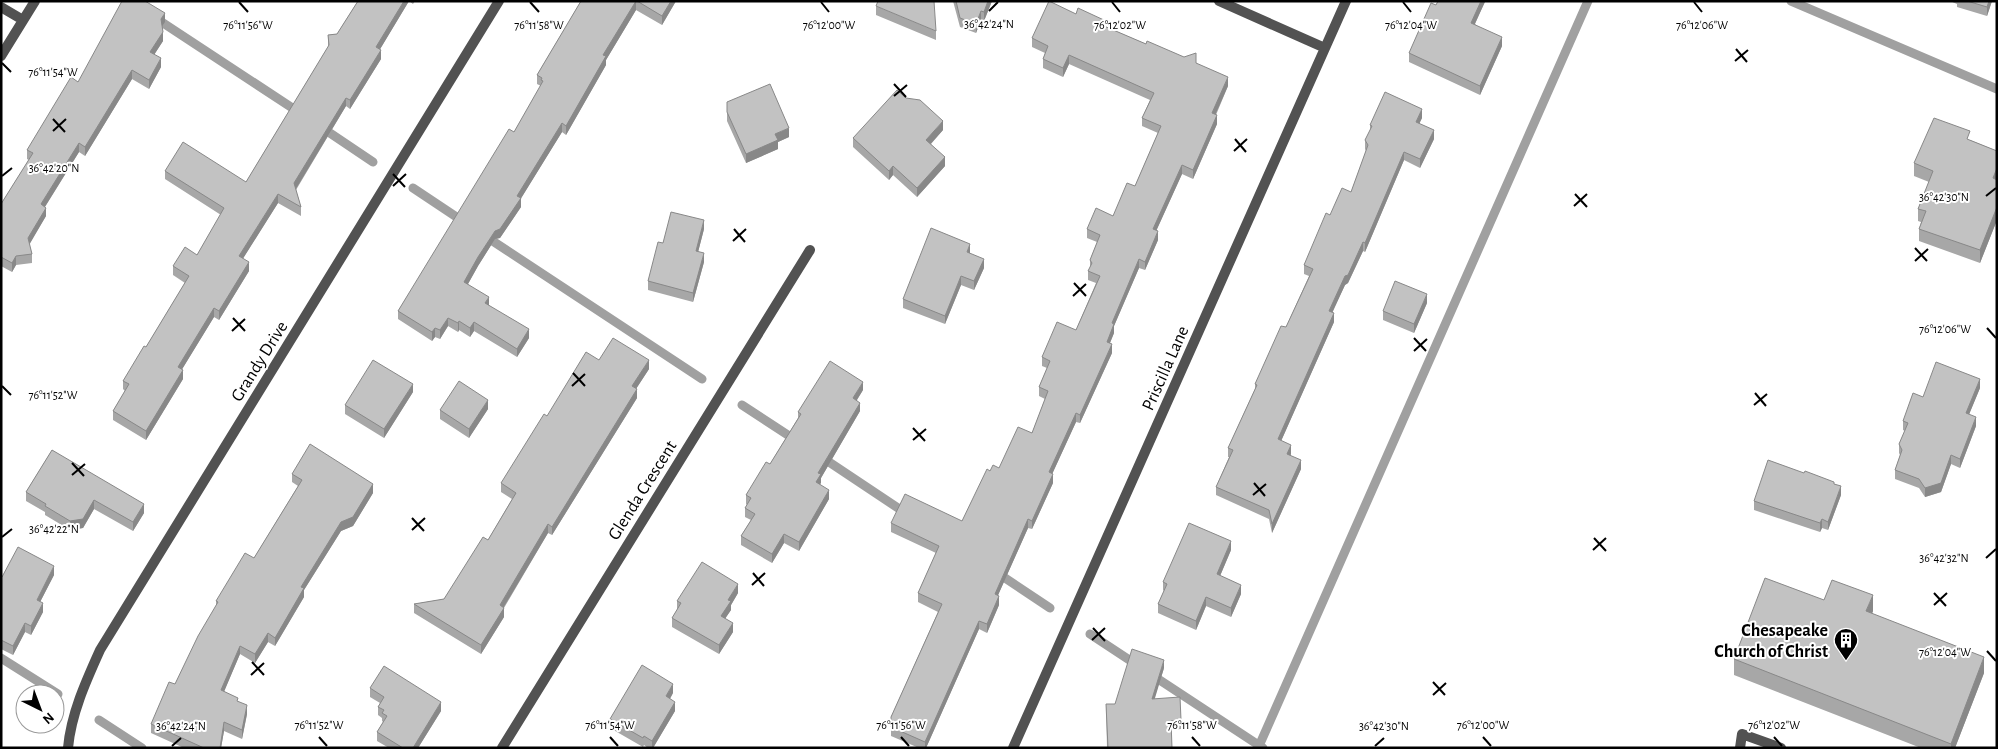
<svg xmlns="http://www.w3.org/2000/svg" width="1998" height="749" font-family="'Alegreya Sans',sans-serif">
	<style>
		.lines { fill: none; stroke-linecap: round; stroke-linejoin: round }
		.stream { stroke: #a0a0a0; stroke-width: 9 }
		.lane { stroke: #525252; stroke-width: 10 }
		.street { stroke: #525252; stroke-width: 10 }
		.wall { fill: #a7a7a7 }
		.shaded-wall { fill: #888 }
		.building { fill: #c2c2c2; stroke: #888 }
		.ticks { fill: none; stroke: #000; stroke-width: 2 }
		.labels { text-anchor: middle; stroke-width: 4; stroke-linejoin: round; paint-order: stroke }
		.street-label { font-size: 18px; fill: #000; stroke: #fff }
		.poi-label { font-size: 18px; font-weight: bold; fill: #000; stroke: #fff; text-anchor: end }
		.ticks-label { font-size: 12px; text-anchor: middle; fill: #000; stroke: #fff; stroke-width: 4; stroke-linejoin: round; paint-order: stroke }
	</style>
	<rect width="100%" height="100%" fill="#fff"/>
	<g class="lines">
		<!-- stream -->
		<path class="stream" d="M 1791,1 L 1997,89
			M 154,17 L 300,113
			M 321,127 L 373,162
			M 413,188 L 464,222
			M 485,236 L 702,379
			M 742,405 L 797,441
			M 820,456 L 907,514
			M 996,572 L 1050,608
			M 1090,634 L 1137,665
			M 1,658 L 58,694
			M 1152,675 L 1263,748
			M 99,720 L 142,748
			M 1259,746 L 1588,1"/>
		<!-- lane -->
		<path class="lane" d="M 1740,748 L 1742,734 L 1781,748"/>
		<!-- street -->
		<path class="street" d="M 1219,1 L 1325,48
			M 1,7 L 23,20
			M 1,56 L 35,1
			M 68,748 C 71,714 86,681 100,650 L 499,1
			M 502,748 L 810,250
			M 1013,748 L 1346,1"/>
	</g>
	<!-- wall -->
	<path class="wall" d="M 358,1 L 415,1 L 413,4 L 409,1 L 380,49 L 381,59 L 350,109 L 346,106 L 296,190 L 301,207 L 301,216 L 278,203 L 243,258 L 249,271 L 219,320 L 214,317 L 182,369 L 183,379 L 146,440 L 113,420 L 113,411 L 125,391 L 123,389 L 123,381 L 146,347 L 185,283 L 173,275 L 173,266 L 197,255 L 221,215 L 165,179 L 165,171 L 246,182 L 328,47 L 328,35 L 337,34 Z
		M 581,1 L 676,1 L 662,25 L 636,10 L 606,60 L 606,65 L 566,135 L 562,132 L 521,198 L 521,207 L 500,238 L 495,239 L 478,266 L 468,284 L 489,305 L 529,338 L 517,357 L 474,331 L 470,337 L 459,330 L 458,332 L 448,326 L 440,339 L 435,337 L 432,341 L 398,319 L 398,311 L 514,132 L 541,86 L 537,84 L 537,75 Z
		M 953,1 L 992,1 L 984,21 L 981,20 L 976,33 L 960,27 Z
		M 1485,1 L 1475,24 L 1502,46 L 1480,95 L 1409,62 L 1409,53 L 1436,5 Z
		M 1950,1 L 1992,1 L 1987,16 L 1957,7 L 1957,4 Z
		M 876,6 L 936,31 L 936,40 L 876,15 Z
		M 165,22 L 162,27 L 163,41 L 154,55 L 161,67 L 149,89 L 132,79 L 85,156 L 79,152 L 45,207 L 46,216 L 29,244 L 32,254 L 32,263 L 16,265 L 12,272 L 1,266 L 1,204 L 29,160 L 27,159 L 27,150 L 78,82 Z
		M 1106,27 L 1146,44 L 1196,63 L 1228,86 L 1216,115 L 1217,124 L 1193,179 L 1182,174 L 1156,231 L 1158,240 L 1145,270 L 1139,268 L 1114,326 L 1114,333 L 1110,343 L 1112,353 L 1080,423 L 1076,422 L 1052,474 L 1053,483 L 1032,529 L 1028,528 L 998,595 L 999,605 L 987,633 L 979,629 L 926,748 L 919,748 L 891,736 L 891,717 L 938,612 L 918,602 L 918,593 L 936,553 L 891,532 L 891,523 L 962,521 L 990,471 L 999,468 L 1032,433 L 1045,399 L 1039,396 L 1039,387 L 1047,368 L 1042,366 L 1042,357 L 1076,330 L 1096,283 L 1088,280 L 1088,271 L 1090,268 L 1090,260 L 1097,242 L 1087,238 L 1087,229 L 1113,216 L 1135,186 L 1158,133 L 1142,126 L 1142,118 L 1150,100 L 1069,64 L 1063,77 L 1043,68 L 1043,59 L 1045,53 L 1032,47 L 1032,38 Z
		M 727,102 L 789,137 L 778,142 L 778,149 L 746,163 L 727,121 Z
		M 1422,118 L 1419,123 L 1434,139 L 1420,168 L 1404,160 L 1365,252 L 1363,251 L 1348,283 L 1345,285 L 1332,312 L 1334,322 L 1281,441 L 1291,454 L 1290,456 L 1301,469 L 1272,533 L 1269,519 L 1216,495 L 1216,487 L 1229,457 L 1228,457 L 1228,448 L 1255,389 L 1255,384 L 1286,327 L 1309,276 L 1304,274 L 1304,265 L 1330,215 L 1351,192 L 1366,151 L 1365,149 L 1365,140 L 1370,131 L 1370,125 Z
		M 943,130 L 931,144 L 945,166 L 917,197 L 893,175 L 889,180 L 853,147 L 853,138 Z
		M 1970,140 L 1997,151 L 1997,220 L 1980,263 L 1919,241 L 1919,229 L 1921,222 L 1918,221 L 1918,209 L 1929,182 L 1914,176 L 1914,163 Z
		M 704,229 L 698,252 L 704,262 L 693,302 L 648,290 L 648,281 L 663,243 Z
		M 970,253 L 984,268 L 974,290 L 961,285 L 945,324 L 903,308 L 903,299 Z
		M 1427,303 L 1414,333 L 1383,320 L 1383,311 Z
		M 599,360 L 649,369 L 636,389 L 637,398 L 552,535 L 548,533 L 504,608 L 504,617 L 481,654 L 414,613 L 414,604 L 444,599 L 488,540 L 512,499 L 501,492 L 501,483 Z
		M 1980,388 L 1969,414 L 1976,426 L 1960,468 L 1951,464 L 1941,492 L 1925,497 L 1919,488 L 1895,479 L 1895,470 L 1900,455 L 1899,453 L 1899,444 L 1905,431 L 1903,430 L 1903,421 L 1923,397 Z
		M 863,390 L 857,400 L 860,411 L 821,478 L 820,484 L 829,499 L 799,551 L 784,543 L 772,563 L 741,545 L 741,536 L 751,520 L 745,517 L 745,508 L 747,505 L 746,504 L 746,495 L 770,464 L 798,418 L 798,412 Z
		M 413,392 L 384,438 L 345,414 L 345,405 Z
		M 488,409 L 469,438 L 440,419 L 440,410 Z
		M 52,450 L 144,513 L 133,531 L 94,509 L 83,528 L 70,530 L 45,515 L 45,512 L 26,501 L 26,492 Z
		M 292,474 L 373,493 L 353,526 L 341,531 L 304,590 L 304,597 L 275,646 L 268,642 L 255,663 L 240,654 L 224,691 L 238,702 L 247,714 L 242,739 L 224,731 L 221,748 L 184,748 L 151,733 L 151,724 L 175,684 L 216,606 L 216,601 L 254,558 L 298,486 L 292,482 Z
		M 1834,484 L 1841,495 L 1828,530 L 1822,528 L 1820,532 L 1754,510 L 1754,501 Z
		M 1231,550 L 1220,576 L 1241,594 L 1231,617 L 1206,606 L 1196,630 L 1158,613 L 1158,604 L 1164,591 L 1163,590 L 1163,582 Z
		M 54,575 L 40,602 L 43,612 L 31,635 L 25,632 L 13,655 L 1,649 L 1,576 Z
		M 738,593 L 731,605 L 731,610 L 725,618 L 733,632 L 719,654 L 672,627 L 672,618 L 677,610 L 677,601 Z
		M 1824,600 L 1873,611 L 1872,614 L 1984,673 L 1955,748 L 1921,748 L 1734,675 L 1734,659 Z
		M 1164,668 L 1154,699 L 1181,720 L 1181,729 L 1171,730 L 1172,748 L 1107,748 L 1106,704 L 1115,704 Z
		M 370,688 L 441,711 L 418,748 L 389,748 L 377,741 L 377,732 L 383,722 L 382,721 L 382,718 L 378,715 L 378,707 L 380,703 L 370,697 Z
		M 673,693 L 670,699 L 675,711 L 653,748 L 648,748 L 644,745 L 643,747 L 610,728 L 610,719 Z"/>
	<!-- shaded-wall -->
	<path class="shaded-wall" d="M 404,1 L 409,1 L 376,56 L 376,47 Z
		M 636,1 L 636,10 L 606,60 L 606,65 L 566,135 L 566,126 L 603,55 Z
		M 671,1 L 676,1 L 662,25 L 662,16 Z
		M 988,1 L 992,1 L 984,21 L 984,12 Z
		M 1481,1 L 1485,1 L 1485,2 L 1471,32 L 1471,23 Z
		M 1989,1 L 1992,1 L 1987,16 L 1987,7 Z
		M 981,11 L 981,20 L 976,33 L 976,24 Z
		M 165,13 L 165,22 L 161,28 L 161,19 Z
		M 163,32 L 163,41 L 150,61 L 150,52 Z
		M 1502,37 L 1502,46 L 1480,95 L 1480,86 Z
		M 381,50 L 381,59 L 350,109 L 350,100 Z
		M 1069,55 L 1069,64 L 1063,77 L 1063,68 Z
		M 161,58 L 161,67 L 149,89 L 149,80 Z
		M 132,70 L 132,79 L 85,156 L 85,147 Z
		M 1228,77 L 1228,86 L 1212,122 L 1212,113 Z
		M 346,98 L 346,106 L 294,192 L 294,183 Z
		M 1422,109 L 1422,118 L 1416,131 L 1416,122 Z
		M 1217,115 L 1217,124 L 1193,179 L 1193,170 Z
		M 943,121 L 943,130 L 926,149 L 926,140 Z
		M 562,123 L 562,132 L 517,205 L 517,196 Z
		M 789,128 L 789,137 L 778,142 L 778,149 L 746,163 L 746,154 L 775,134 Z
		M 1434,130 L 1434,139 L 1420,168 L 1420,159 Z
		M 79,143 L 79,152 L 41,213 L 41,204 Z
		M 1404,152 L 1404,160 L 1365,252 L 1365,243 Z
		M 945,157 L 945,166 L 917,197 L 917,188 Z
		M 1182,165 L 1182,174 L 1153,238 L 1153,229 Z
		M 893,166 L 893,175 L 889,180 L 889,171 Z
		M 1997,168 L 1997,180 L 1993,178 Z
		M 278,194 L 278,203 L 239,265 L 239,256 Z
		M 521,198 L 521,207 L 500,238 L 495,239 L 478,266 L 464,291 L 464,282 L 478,257 L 495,231 Z
		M 1997,207 L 1997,220 L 1980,263 L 1980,250 Z
		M 46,208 L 46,216 L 28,247 L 28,238 Z
		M 704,220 L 704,229 L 696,260 L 696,251 Z
		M 1158,231 L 1158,240 L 1145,270 L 1145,262 Z
		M 1363,242 L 1363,251 L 1348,283 L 1345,285 L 1329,320 L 1329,311 L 1345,276 Z
		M 970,244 L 970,253 L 967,261 L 967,252 Z
		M 704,253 L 704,262 L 693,302 L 693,293 Z
		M 16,256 L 16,265 L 12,272 L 12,263 Z
		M 984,259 L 984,268 L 974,290 L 974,281 Z
		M 1139,259 L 1139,268 L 1114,326 L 1114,333 L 1107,350 L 1107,342 L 1112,323 Z
		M 249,262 L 249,271 L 219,320 L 219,311 Z
		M 961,276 L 961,285 L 945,324 L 945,316 Z
		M 1427,294 L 1427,303 L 1414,333 L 1414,324 Z
		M 489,297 L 489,306 L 485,303 Z
		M 214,308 L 214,317 L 178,376 L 178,367 Z
		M 1334,313 L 1334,322 L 1278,448 L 1278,439 Z
		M 448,318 L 448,326 L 440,339 L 440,330 Z
		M 459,321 L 459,330 L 458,332 L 458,323 Z
		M 474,322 L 474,331 L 470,337 L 470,328 Z
		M 435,328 L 435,337 L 432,341 L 432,332 Z
		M 529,329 L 529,338 L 517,357 L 517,349 Z
		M 1112,344 L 1112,353 L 1080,423 L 1080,415 Z
		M 649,360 L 649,369 L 632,395 L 632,386 Z
		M 183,370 L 183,379 L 146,440 L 146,431 Z
		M 1980,379 L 1980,388 L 1966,422 L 1966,413 Z
		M 863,382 L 863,390 L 853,406 L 853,398 Z
		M 413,384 L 413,392 L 384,438 L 384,429 Z
		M 637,389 L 637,398 L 552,535 L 552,527 Z
		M 488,400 L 488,409 L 469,438 L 469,429 Z
		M 860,403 L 860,411 L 821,478 L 821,483 L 816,491 L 816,482 L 818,473 Z
		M 1076,413 L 1076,422 L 1049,481 L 1049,472 Z
		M 1976,417 L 1976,426 L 1960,468 L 1960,459 Z
		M 1291,445 L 1291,454 L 1287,463 L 1287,454 Z
		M 1951,455 L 1951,464 L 1941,492 L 1925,497 L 1925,488 Z
		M 1301,460 L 1301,469 L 1272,533 L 1272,524 Z
		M 1053,474 L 1053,483 L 1032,529 L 1032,521 Z
		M 373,484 L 373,493 L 353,526 L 341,531 L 304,590 L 304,597 L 275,646 L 275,638 L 301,587 L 341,522 Z
		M 1841,486 L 1841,495 L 1828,530 L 1828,522 Z
		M 829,490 L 829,499 L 799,551 L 799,542 Z
		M 94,500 L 94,509 L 83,528 L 70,530 L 70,521 Z
		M 144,504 L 144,513 L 133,531 L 133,522 Z
		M 1028,519 L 1028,528 L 995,602 L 995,594 Z
		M 1822,519 L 1822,528 L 1820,532 L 1820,523 Z
		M 548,524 L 548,533 L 502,610 L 504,608 L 504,617 L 481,654 L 481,645 L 500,605 Z
		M 784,534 L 784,543 L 772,563 L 772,554 Z
		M 1231,541 L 1231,550 L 1217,583 L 1217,574 Z
		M 54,566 L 54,575 L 37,608 L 37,600 Z
		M 738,584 L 738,593 L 731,605 L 731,610 L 721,625 L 721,616 L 728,600 Z
		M 1241,585 L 1241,594 L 1231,617 L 1231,608 Z
		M 1873,595 L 1873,611 L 1866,627 L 1866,611 Z
		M 999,596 L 999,605 L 987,633 L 987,624 Z
		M 1206,597 L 1206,606 L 1196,630 L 1196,621 Z
		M 43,603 L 43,612 L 31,635 L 31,626 Z
		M 979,621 L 979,629 L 926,748 L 925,748 L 925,742 Z
		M 25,623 L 25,632 L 13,655 L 13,646 Z
		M 733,623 L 733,632 L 719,654 L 719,645 Z
		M 268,633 L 268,642 L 255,663 L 255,654 Z
		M 240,646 L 240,654 L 221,699 L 221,690 Z
		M 1984,657 L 1984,673 L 1955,748 L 1951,748 L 1951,744 Z
		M 1164,660 L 1164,668 L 1152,708 L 1152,699 Z
		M 673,684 L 673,693 L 666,705 L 666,696 Z
		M 441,702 L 441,711 L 418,748 L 413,748 Z
		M 675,702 L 675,711 L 653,748 L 652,748 L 652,741 Z
		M 247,705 L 247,714 L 242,739 L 242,730 Z
		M 224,722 L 224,731 L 221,748 L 220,748 Z"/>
	<!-- building -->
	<path class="building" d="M 122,1 L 145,1 L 165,13 L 161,19 L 163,32 L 150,52 L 161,58 L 149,80 L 132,70 L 85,147 L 79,143 L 41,204 L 46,208 L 28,238 L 32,254 L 16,256 L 12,263 L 1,257 L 1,204 L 33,153 L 27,150 L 71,77 L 78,82 Z
		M 358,1 L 404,1 L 376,47 L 381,50 L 350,100 L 346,98 L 294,183 L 301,207 L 278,194 L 239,256 L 249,262 L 219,311 L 214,308 L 178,367 L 183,370 L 146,431 L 113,411 L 129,384 L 123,381 L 144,346 L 146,347 L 189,276 L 173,266 L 185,247 L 197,255 L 224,208 L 165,171 L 183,142 L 246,182 L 329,45 L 328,35 L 337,34 Z
		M 581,1 L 636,1 L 603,55 L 606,56 L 566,126 L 562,123 L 517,196 L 521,198 L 500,229 L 495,231 L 478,257 L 464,282 L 489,297 L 485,303 L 529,329 L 517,349 L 474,322 L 470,328 L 459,321 L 458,323 L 448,318 L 440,330 L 435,328 L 432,332 L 398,311 L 509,129 L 514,132 L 543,81 L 541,80 L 542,78 L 537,75 Z
		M 637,1 L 671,1 L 662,16 Z
		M 878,1 L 934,1 L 936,31 L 876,6 Z
		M 956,1 L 988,1 L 984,12 L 981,11 L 976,24 L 960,18 Z
		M 1049,1 L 1076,14 L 1078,8 L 1106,21 L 1104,26 L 1146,44 L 1147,41 L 1184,57 L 1196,53 L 1196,63 L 1228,77 L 1212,113 L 1217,115 L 1193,170 L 1182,165 L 1153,229 L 1158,231 L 1145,262 L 1139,259 L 1112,323 L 1114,324 L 1107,342 L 1112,344 L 1080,415 L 1076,413 L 1049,472 L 1053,474 L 1032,521 L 1028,519 L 995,594 L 999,596 L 987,624 L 979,621 L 925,742 L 891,727 L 891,717 L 942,604 L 918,593 L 939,546 L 891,523 L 905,494 L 962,521 L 987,469 L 990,471 L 993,465 L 999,468 L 1018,427 L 1032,433 L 1048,391 L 1039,387 L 1050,361 L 1042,357 L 1057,322 L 1076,330 L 1100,276 L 1088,271 L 1092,263 L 1090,260 L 1100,235 L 1087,229 L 1096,208 L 1113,216 L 1127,183 L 1135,186 L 1161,126 L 1142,118 L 1154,93 L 1069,55 L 1063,68 L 1043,59 L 1048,46 L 1032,38 Z
		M 1438,1 L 1481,1 L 1471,23 L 1502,37 L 1480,86 L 1409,53 L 1431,3 L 1436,5 Z
		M 1967,1 L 1989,1 L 1987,7 Z
		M 770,84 L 789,128 L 775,134 L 778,140 L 746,154 L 727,112 L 727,102 Z
		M 897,90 L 906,98 L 920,100 L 943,121 L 926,140 L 945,157 L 917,188 L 893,166 L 889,171 L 853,138 Z
		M 1385,92 L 1422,109 L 1416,122 L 1434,130 L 1420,159 L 1404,152 L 1365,243 L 1363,242 L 1348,275 L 1345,276 L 1329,311 L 1334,313 L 1278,439 L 1291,445 L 1287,454 L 1301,460 L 1272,524 L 1269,510 L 1216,487 L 1233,450 L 1228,448 L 1257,385 L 1255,384 L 1281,326 L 1286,327 L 1313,269 L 1304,265 L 1326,213 L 1330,215 L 1342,188 L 1351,192 L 1368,145 L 1365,140 L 1372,126 L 1370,125 Z
		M 1934,118 L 1970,131 L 1967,139 L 1997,151 L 1997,168 L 1993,178 L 1997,180 L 1997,207 L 1980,250 L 1919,229 L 1926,211 L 1918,209 L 1933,171 L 1914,163 Z
		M 671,212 L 704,220 L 696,251 L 704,253 L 693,293 L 648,281 L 658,242 L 663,243 Z
		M 931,228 L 970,244 L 967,252 L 984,259 L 974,281 L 961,276 L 945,316 L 903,299 Z
		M 1395,281 L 1427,294 L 1414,324 L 1383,311 Z
		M 613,338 L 649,360 L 632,386 L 637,389 L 552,527 L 548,524 L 500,605 L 504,608 L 481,645 L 414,604 L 444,599 L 483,537 L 488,540 L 516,493 L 501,483 L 544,414 L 547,416 L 586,352 L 599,360 Z
		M 373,360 L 413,384 L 384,429 L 345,405 Z
		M 830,361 L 863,382 L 853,398 L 860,403 L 818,473 L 821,474 L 816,482 L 829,490 L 799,542 L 784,534 L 772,554 L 741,536 L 755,514 L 745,508 L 751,498 L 746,495 L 766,462 L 770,464 L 801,414 L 798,412 Z
		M 1936,362 L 1980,379 L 1966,413 L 1976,417 L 1960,459 L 1951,455 L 1941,483 L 1925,488 L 1919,479 L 1895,470 L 1902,450 L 1899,444 L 1908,423 L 1903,421 L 1913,393 L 1923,397 Z
		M 459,381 L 488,400 L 469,429 L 440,410 Z
		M 310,444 L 373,484 L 353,517 L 341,522 L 301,587 L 304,588 L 275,638 L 268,633 L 255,654 L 240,646 L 221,690 L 238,698 L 237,701 L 247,705 L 242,730 L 224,722 L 220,748 L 204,748 L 151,724 L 169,682 L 175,684 L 198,636 L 218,602 L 216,601 L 245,553 L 254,558 L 302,480 L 292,474 Z
		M 52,450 L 144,504 L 133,522 L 94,500 L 83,519 L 70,521 L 45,506 L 46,504 L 26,492 Z
		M 1768,460 L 1804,473 L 1805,471 L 1834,482 L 1834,484 L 1841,486 L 1828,522 L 1822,519 L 1820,523 L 1754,501 Z
		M 1189,523 L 1231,541 L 1217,574 L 1241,585 L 1231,608 L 1206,597 L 1196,621 L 1158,604 L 1167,584 L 1163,582 Z
		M 18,547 L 54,566 L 37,600 L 43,603 L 31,626 L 25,623 L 13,646 L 1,640 L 1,576 L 2,577 Z
		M 702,562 L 738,584 L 728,600 L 731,601 L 721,616 L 733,623 L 719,645 L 672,618 L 681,603 L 677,601 Z
		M 1765,578 L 1824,600 L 1832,580 L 1873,595 L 1866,611 L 1984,657 L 1951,744 L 1734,659 Z
		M 1132,649 L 1164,660 L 1152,699 L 1180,697 L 1181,720 L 1171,721 L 1172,748 L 1108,748 L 1106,704 L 1115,704 Z
		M 642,665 L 673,684 L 666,696 L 675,702 L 652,741 L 644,736 L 643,738 L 610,719 Z
		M 384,666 L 441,702 L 413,748 L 403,748 L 377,732 L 387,716 L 382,713 L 384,710 L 378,707 L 384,697 L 370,688 Z"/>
	<!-- ticks -->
	<path class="ticks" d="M 239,2 L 248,12M 530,2 L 539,12M 821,2 L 829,12M 1112,2 L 1120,12M 1403,2 L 1411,12M 1694,2 L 1702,12M 989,11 L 998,2M 1736,49 L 1747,62M 1735,61 L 1748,50M 2,63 L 11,72M 894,84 L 906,97M 894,96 L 907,85M 53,119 L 65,132M 53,131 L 66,119M 1235,139 L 1246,152M 1234,151 L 1247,139M 393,174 L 405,187M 2,176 L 12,168M 393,186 L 406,174M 1575,194 L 1587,207M 1986,196 L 1996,188M 1574,206 L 1587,194M 734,229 L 745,242M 733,241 L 746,229M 1915,248 L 1927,261M 1915,261 L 1928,249M 1074,283 L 1086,296M 1073,296 L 1086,284M 233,318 L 245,331M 1987,328 L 1996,338M 232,331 L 245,319M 1414,338 L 1426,351M 1414,351 L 1427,339M 573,373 L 585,386M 2,386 L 11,395M 572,386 L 585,374M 1755,393 L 1766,406M 1754,405 L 1767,394M 913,428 L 925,441M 913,440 L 926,429M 72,463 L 84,476M 72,475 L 85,464M 1254,483 L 1265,496M 1253,495 L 1266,484M 412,518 L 424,531M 412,530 L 425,518M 2,537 L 12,529M 1594,538 L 1606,551M 1593,550 L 1606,538M 1986,558 L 1996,549M 753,573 L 764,586M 752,585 L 765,573M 1934,593 L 1946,606M 1934,605 L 1947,593M 1093,628 L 1105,641M 1092,640 L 1105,628M 1987,651 L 1996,661M 252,662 L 264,675M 251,675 L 264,663M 1433,682 L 1445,695M 1433,695 L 1446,683M 319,737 L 327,746M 610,737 L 618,746M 901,737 L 909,746M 1192,737 L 1200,746M 1483,737 L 1491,746M 1774,737 L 1782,746M 172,746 L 181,738M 1375,746 L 1384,738"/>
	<!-- icons -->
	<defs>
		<g id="building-pin" transform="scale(1.25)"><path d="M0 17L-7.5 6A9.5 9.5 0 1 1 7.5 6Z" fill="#000" stroke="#fff"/><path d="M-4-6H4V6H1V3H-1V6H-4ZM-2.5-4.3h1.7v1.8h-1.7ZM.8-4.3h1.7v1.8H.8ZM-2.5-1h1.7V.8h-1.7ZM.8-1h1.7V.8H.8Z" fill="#fff"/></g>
	</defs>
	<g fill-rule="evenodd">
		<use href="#building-pin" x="1846" y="640"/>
	</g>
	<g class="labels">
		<!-- street labels -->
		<g class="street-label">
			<text transform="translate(259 361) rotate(-58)" y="6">Grandy Drive</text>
			<text transform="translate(1165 368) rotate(-66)" y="6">Priscilla Lane</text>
			<text transform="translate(642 490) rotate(-58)" y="6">Glenda Crescent</text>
		</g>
		<!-- poi labels -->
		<g class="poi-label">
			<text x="1828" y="636">Chesapeake<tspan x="1828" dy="21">Church of Christ</tspan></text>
		</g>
	</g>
	<g class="ticks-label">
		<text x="989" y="28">36°42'24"N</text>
		<text x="248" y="29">76°11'56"W</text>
		<text x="539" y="29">76°11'58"W</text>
		<text x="829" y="29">76°12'00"W</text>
		<text x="1120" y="29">76°12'02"W</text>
		<text x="1411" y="29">76°12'04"W</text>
		<text x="1702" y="29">76°12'06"W</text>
		<text x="53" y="76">76°11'54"W</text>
		<text x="54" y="172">36°42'20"N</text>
		<text x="1944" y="201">36°42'30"N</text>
		<text x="1945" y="333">76°12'06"W</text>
		<text x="53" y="399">76°11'52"W</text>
		<text x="54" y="533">36°42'22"N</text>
		<text x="1944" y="562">36°42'32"N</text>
		<text x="1945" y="656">76°12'04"W</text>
		<text x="319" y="729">76°11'52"W</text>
		<text x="610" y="729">76°11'54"W</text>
		<text x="901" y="729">76°11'56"W</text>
		<text x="1192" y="729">76°11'58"W</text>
		<text x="1483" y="729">76°12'00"W</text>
		<text x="1774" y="729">76°12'02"W</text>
		<text x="181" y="730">36°42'24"N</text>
		<text x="1384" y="730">36°42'30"N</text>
	</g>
	<!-- border -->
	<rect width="1998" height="749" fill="none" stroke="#000000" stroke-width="5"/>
	<!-- north arrow -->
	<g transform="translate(40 709) rotate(138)"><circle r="24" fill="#ffffff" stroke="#999999"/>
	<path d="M0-4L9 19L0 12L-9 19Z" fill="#000000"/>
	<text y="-8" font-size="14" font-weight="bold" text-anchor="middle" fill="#000000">N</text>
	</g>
</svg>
